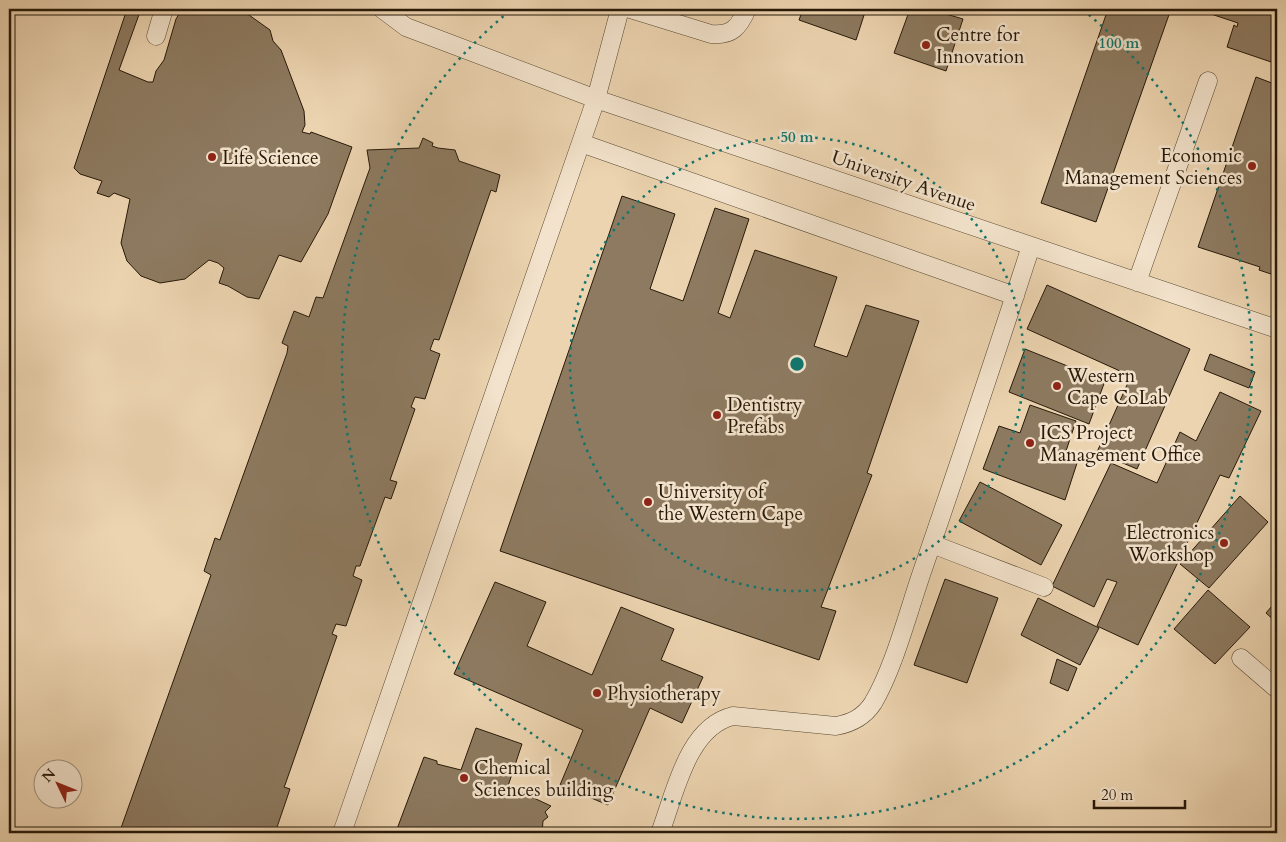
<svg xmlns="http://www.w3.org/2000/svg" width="1286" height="842" font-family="Cardo,serif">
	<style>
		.building { fill: #8d7a60; stroke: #271909 }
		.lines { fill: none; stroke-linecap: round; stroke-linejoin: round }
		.lane-casing { stroke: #584833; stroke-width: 19 }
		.lane { stroke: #f3e3cc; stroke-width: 18 }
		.ring { fill: none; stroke: #0f766e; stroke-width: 2.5; stroke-dasharray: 2.5 5 }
		.poi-dot { fill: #8f2418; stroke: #f3e3cc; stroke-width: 2 }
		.labels { text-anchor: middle; stroke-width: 5; stroke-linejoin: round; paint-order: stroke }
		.poi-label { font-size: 19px; fill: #271909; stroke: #f3e3cc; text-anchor: start }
		.street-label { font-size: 19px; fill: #271909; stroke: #f3e3cc }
		.centre { fill: #0f766e; stroke: #f3e3cc; stroke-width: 2.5 }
		.ring-label { font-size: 15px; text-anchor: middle; font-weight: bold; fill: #0f766e; stroke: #f3e3cc; stroke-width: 5; stroke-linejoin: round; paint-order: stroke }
	</style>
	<rect width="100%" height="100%" fill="#ecd4b0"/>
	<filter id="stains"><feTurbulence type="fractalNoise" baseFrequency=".004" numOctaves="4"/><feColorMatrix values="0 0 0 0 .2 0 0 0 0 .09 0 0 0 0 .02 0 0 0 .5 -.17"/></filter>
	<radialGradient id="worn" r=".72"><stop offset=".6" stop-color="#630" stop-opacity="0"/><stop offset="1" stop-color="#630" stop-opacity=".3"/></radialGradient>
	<!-- building -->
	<path class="building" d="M 127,9 L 141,9 L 119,70 L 148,82 L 153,82 L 156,71 L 164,60 L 176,19 L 182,9 L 242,10 L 270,30 L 273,41 L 281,50 L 304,111 L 305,125 L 302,132 L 310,134 L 311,132 L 352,147 L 328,214 L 301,262 L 279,255 L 259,299 L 247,297 L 228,286 L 219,283 L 224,268 L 218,263 L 209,260 L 185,279 L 160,283 L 141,276 L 127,261 L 121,243 L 130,199 L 114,193 L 109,197 L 97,193 L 102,181 L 80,174 L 74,168 Z
		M 803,9 L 866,9 L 856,40 L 799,20 Z
		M 910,9 L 929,9 L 963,19 L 946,71 L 894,53 Z
		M 1108,9 L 1171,9 L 1096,222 L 1041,203 Z
		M 1196,9 L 1277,9 L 1277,64 L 1227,47 L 1234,25 L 1237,27 L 1238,23 Z
		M 1256,77 L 1277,85 L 1277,276 L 1259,270 L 1260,267 L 1198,247 Z
		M 423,138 L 433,143 L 432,146 L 438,148 L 455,150 L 459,161 L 500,175 L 496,192 L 491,190 L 439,340 L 434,339 L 430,350 L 440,354 L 425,399 L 415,397 L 411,407 L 415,409 L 390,480 L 397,482 L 391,499 L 385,497 L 360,566 L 356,566 L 353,576 L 362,580 L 346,626 L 336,624 L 332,634 L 337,636 L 285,785 L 284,787 L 290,789 L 275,833 L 141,833 L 121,828 L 211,575 L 204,571 L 215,538 L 220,540 L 287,353 L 288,346 L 282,343 L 294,311 L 309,317 L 316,297 L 323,298 L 370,168 L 367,150 L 419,148 Z
		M 622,196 L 675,214 L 650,289 L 683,301 L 715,208 L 749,219 L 718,313 L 730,318 L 755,250 L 837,277 L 814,346 L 847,357 L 866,305 L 919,321 L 867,473 L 872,475 L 821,607 L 836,611 L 819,660 L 500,551 Z
		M 1047,285 L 1190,349 L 1137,469 L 1097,452 L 1131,376 L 1027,329 Z
		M 1025,349 L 1105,381 L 1089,424 L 1009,392 Z
		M 1210,354 L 1255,372 L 1249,388 L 1204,370 Z
		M 1220,392 L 1261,411 L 1229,478 L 1220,475 L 1138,645 L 1097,626 L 1117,582 L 1107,579 L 1094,607 L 1052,586 L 1111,463 L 1157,483 L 1180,432 L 1196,441 Z
		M 1030,405 L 1076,421 L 1065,454 L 1078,460 L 1065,500 L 983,469 L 999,426 L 1020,433 Z
		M 980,482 L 1062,525 L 1041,565 L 959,521 Z
		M 1240,496 L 1268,522 L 1209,588 L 1180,564 Z
		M 945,579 L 998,598 L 967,683 L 914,665 Z
		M 495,582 L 546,602 L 527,646 L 592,675 L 621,607 L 674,629 L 661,660 L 703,677 L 682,723 L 650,708 L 608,805 L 560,785 L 583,730 L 454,674 Z
		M 1208,590 L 1250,627 L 1215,664 L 1174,629 Z
		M 1038,598 L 1099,628 L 1080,665 L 1021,635 Z
		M 1277,600 L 1277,623 L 1266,613 Z
		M 1057,659 L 1077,668 L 1068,691 L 1050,683 Z
		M 476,728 L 522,744 L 508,786 L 551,806 L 545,812 L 548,817 L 543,821 L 542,833 L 400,833 L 401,830 L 397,829 L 424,757 L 437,761 L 437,764 L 461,770 Z"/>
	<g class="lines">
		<!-- lane casing -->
		<g class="lane-casing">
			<path id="lane" d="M 382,9 L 406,27 L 596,99 L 1277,329
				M 630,9 L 711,34 C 732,36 739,27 747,9
				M 156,36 L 164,9
				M 581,143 L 1015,296
				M 1137,282 L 1208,81
				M 932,544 L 1044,587
				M 1241,658 L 1277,689
				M 342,833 L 596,99 L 620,9
				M 660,833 C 675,794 687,727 733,716 L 836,726 C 852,723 864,717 873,703 C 894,668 909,609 923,569 C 960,461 996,354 1031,246"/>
		</g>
		<!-- lane -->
		<use href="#lane" class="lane"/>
	</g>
	<!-- distance rings -->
	<g class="ring">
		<circle cx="797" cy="364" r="227"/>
		<path d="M1083 10A455 455 0 1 1 511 10"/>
	</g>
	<!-- markers -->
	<g class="poi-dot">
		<circle cx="926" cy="45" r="5"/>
		<circle cx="212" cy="157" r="5"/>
		<circle cx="1252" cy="166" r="5"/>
		<circle cx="1057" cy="386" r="5"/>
		<circle cx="717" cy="415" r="5"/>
		<circle cx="1030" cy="443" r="5"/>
		<circle cx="648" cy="502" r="5"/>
		<circle cx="1224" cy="543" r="5"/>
		<circle cx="597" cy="693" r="5"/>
		<circle cx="464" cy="778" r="5"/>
	</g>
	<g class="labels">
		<!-- poi labels -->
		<g class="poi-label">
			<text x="936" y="41">Centre for<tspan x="936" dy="22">Innovation</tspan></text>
			<text x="1242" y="162" text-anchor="end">Economic<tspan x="1242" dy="22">Management Sciences</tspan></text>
			<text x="222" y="164">Life Science</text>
			<text x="1067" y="382">Western<tspan x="1067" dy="22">Cape CoLab</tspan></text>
			<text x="727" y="411">Dentistry<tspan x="727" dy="22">Prefabs</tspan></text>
			<text x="1040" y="439">ICS Project<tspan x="1040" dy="22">Management Office</tspan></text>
			<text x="658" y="498">University of<tspan x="658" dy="22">the Western Cape</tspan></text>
			<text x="1214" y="539" text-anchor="end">Electronics<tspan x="1214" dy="22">Workshop</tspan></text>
			<text x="607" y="700">Physiotherapy</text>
			<text x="474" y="774">Chemical<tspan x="474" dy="22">Sciences building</tspan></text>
		</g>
		<!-- street labels -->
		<g class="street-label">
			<text transform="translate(904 180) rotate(19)" y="7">University Avenue</text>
		</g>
	</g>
	<circle cx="797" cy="364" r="8" class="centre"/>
	<g class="ring-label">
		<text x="1119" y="48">100 m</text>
		<text x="797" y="142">50 m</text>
	</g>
	<!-- margin -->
	<rect width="1286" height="842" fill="none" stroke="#ecd4b0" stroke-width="30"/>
	<rect x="10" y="10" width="1266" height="822" fill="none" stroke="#271909" stroke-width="2.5"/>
	<rect x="15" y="15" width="1256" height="812" fill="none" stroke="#271909"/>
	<!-- north arrow -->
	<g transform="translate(58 784) rotate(313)"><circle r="24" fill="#f3e3cc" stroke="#a1927e"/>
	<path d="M0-4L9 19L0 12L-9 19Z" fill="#8f2418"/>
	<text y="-8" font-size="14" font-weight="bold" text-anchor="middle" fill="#271909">N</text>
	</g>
	<!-- scale -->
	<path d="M1094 800v8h91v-8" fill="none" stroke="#271909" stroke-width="2.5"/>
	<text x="1101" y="800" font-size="15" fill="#271909" stroke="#f3e3cc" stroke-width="4" paint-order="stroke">20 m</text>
	<rect width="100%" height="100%" filter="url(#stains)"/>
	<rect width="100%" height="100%" fill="url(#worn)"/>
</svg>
